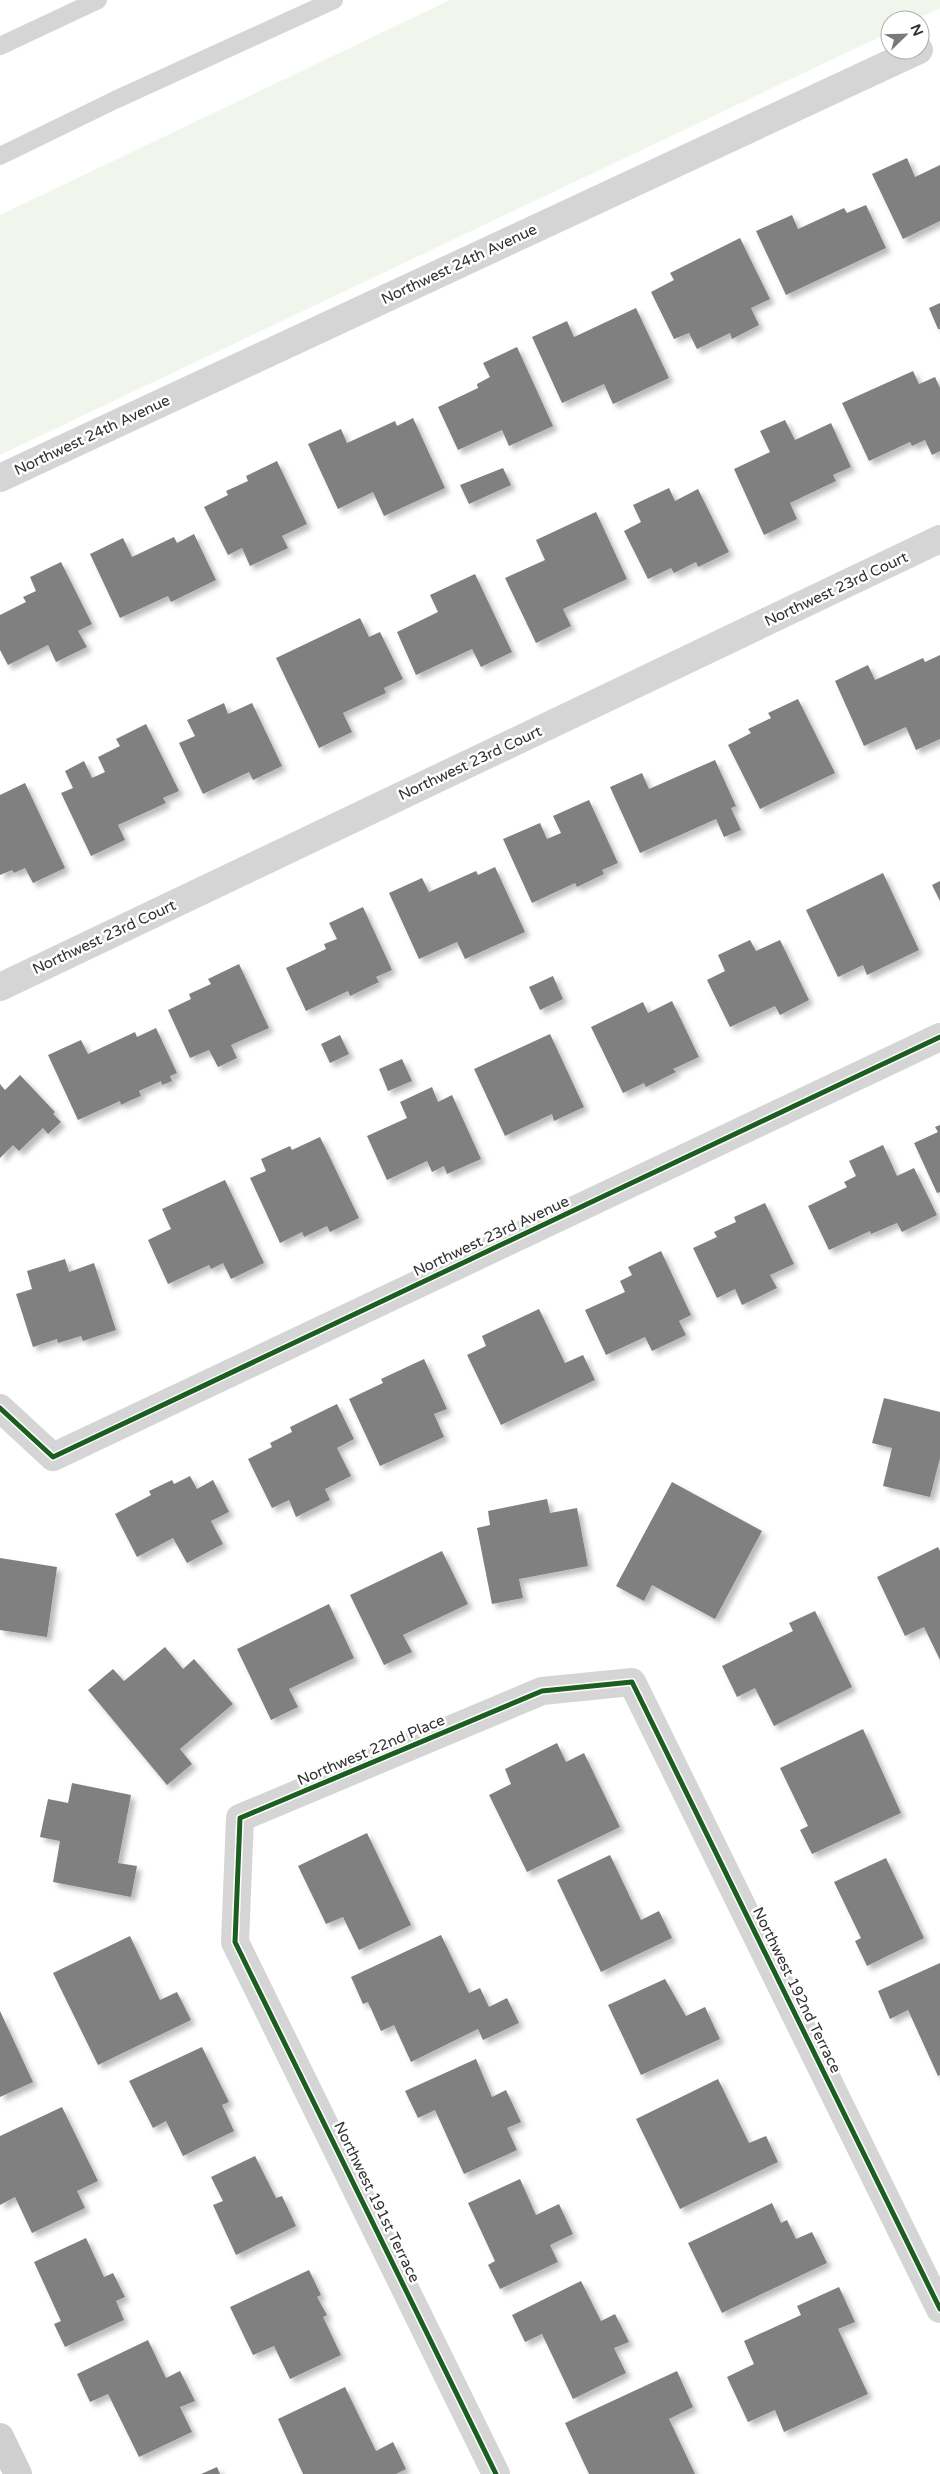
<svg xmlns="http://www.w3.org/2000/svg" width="940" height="2474" font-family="'Varela Round',sans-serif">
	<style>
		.green { fill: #f1f6ed }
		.building { fill: #808080; filter: url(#shadow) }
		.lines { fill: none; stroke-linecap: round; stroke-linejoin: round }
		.lane { stroke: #d5d5d5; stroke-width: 18 }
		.street { stroke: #d5d5d5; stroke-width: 28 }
		.secondary { stroke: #cfcfcf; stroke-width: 28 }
		.cycleway-casing { stroke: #fff; stroke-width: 8 }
		.cycleway { stroke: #1b5e20; stroke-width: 5 }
		.labels { text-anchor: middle; stroke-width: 5; stroke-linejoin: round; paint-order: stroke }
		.street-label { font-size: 15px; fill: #313131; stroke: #fff }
	</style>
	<defs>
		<filter id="shadow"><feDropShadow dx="4.5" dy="4.5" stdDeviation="2.5" flood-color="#0004"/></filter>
	</defs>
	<rect width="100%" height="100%" fill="#fff"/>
	<!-- green -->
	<path class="green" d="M 450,0 L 940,0 L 940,8 L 915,20 L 890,20 L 890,32 L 0,455 L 0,215 Z"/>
	<!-- building -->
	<path class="building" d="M 907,158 L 915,177 L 940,165 L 940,221 L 903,239 L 872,174 Z
		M 866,205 L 886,248 L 786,295 L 756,231 L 792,215 L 798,229 L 844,208 L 847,213 Z
		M 740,238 L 770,299 L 751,308 L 759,325 L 732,339 L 730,333 L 697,349 L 689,333 L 674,339 L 651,292 L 674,280 L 670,273 Z
		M 940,303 L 940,329 L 938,329 L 929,308 Z
		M 636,308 L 669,378 L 613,404 L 604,384 L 562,403 L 532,337 L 567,321 L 574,337 Z
		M 517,347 L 553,426 L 509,446 L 502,430 L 458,450 L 438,407 L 478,388 L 477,384 L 490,377 L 483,363 Z
		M 913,371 L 919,384 L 935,377 L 940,388 L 940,451 L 932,455 L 925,440 L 912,446 L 910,442 L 869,461 L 842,403 Z
		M 413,418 L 445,488 L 384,516 L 373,492 L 338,509 L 308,444 L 341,429 L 347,443 L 395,421 L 397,426 Z
		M 785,420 L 795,440 L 831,423 L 851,467 L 833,475 L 836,481 L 790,503 L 797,519 L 764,535 L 734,469 L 770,452 L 760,431 Z
		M 277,461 L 307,524 L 282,536 L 288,548 L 250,566 L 242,548 L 228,555 L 204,507 L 228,495 L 226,491 L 248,481 L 246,476 Z
		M 503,468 L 511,485 L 469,504 L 460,485 Z
		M 669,488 L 675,501 L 698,489 L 729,552 L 698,567 L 696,562 L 674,573 L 671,568 L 648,579 L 624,531 L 641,522 L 633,505 Z
		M 596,512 L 627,579 L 563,609 L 571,626 L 536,643 L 505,578 L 545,560 L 536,540 Z
		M 194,534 L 216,580 L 171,602 L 168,596 L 120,618 L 90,554 L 123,538 L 132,557 L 174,537 L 177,543 Z
		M 61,562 L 92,624 L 78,631 L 87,647 L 56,662 L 48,645 L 8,665 L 0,650 L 0,615 L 26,602 L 23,597 L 36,591 L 30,577 Z
		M 475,574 L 512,652 L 481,667 L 472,649 L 416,675 L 397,632 L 438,612 L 430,595 Z
		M 360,618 L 369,637 L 380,632 L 403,679 L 384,688 L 386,693 L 343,713 L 352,732 L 319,748 L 276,658 Z
		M 940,655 L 940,739 L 916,750 L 906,727 L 864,746 L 835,681 L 868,665 L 875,680 L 923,658 L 925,662 Z
		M 798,699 L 835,773 L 760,809 L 728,745 L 751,733 L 748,729 L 771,718 L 768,713 Z
		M 224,703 L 228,714 L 252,703 L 282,766 L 253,780 L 249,772 L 203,794 L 179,743 L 195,736 L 187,720 Z
		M 146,724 L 179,791 L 163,798 L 166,803 L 118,825 L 125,840 L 91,856 L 61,793 L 73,788 L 65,771 L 84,761 L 92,778 L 105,772 L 98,757 L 120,746 L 116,739 Z
		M 715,760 L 736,806 L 731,808 L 741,830 L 724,837 L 716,819 L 640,853 L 610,787 L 642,773 L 649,789 Z
		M 25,783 L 65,868 L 33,883 L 25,868 L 14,873 L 12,870 L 0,875 L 0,795 Z
		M 589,800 L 618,863 L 602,870 L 604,874 L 577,887 L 575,883 L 532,903 L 503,839 L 540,823 L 547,839 L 561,833 L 553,816 Z
		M 495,867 L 525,932 L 465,959 L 457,942 L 419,959 L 389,893 L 422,878 L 429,892 L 476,871 L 478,875 Z
		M 883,873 L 919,950 L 867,975 L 863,965 L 838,977 L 806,910 Z
		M 940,881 L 940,901 L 932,885 Z
		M 363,907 L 392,970 L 376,977 L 379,982 L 350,996 L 348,991 L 306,1011 L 286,968 L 326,949 L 324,944 L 337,939 L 329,923 Z
		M 750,940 L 756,951 L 780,940 L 809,1000 L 780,1015 L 775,1006 L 730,1027 L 707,980 L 725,971 L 718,955 Z
		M 239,964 L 269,1028 L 231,1045 L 237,1058 L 218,1067 L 209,1050 L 190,1058 L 168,1010 L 191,999 L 189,994 L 211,984 L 208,979 Z
		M 553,976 L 563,999 L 540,1010 L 529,987 Z
		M 672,1001 L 699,1057 L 673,1069 L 676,1072 L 646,1087 L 644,1083 L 623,1093 L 591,1027 L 643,1002 L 648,1013 Z
		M 156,1028 L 177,1073 L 170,1076 L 172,1081 L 162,1085 L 161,1081 L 139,1091 L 141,1096 L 131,1100 L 121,1105 L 120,1101 L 78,1120 L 48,1055 L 81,1040 L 88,1054 L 135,1032 L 137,1037 Z
		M 550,1034 L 584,1107 L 554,1121 L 552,1114 L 505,1136 L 474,1069 Z
		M 340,1035 L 349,1054 L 330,1063 L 321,1044 Z
		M 402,1059 L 412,1081 L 388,1091 L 379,1069 Z
		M 20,1075 L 55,1112 L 53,1114 L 61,1122 L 48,1134 L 43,1128 L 19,1151 L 13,1145 L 0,1158 L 0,1084 L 5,1090 Z
		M 432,1087 L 438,1102 L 452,1095 L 481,1159 L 447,1174 L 444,1166 L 432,1172 L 427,1161 L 387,1180 L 367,1136 L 407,1118 L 400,1102 Z
		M 940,1125 L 940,1192 L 937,1193 L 914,1143 L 938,1132 L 935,1127 Z
		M 320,1137 L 359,1218 L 330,1232 L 327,1226 L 304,1237 L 302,1232 L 280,1243 L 250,1178 L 266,1171 L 261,1159 L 290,1146 L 292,1150 Z
		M 883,1145 L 897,1176 L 914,1168 L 937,1215 L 902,1232 L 897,1223 L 871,1234 L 870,1231 L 829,1250 L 808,1206 L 847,1187 L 844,1182 L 856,1176 L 849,1161 Z
		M 225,1180 L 264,1263 L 231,1279 L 223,1263 L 211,1269 L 209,1265 L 168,1284 L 148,1240 L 171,1229 L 162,1209 Z
		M 765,1203 L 794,1264 L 770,1275 L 777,1288 L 742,1305 L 735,1289 L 717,1298 L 693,1248 L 717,1237 L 714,1232 L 736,1222 L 734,1217 Z
		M 661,1251 L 691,1315 L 679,1321 L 686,1335 L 652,1351 L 645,1337 L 606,1355 L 585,1310 L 625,1292 L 620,1281 L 632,1275 L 628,1267 Z
		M 65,1259 L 69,1272 L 94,1263 L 116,1330 L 83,1341 L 81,1336 L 58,1343 L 57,1339 L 33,1347 L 16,1294 L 32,1289 L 27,1271 Z
		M 539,1309 L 565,1363 L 583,1355 L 595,1380 L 501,1425 L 467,1355 L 486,1346 L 482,1336 Z
		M 424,1359 L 447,1409 L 434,1414 L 444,1437 L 380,1466 L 349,1399 L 383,1383 L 381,1379 Z
		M 884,1398 L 940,1412 L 940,1458 L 930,1497 L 883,1486 L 892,1448 L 872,1443 Z
		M 337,1404 L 354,1439 L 337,1448 L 351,1476 L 325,1489 L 330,1500 L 296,1517 L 289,1500 L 272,1508 L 248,1459 L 272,1447 L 270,1443 L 292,1432 L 290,1427 Z
		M 190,1476 L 197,1489 L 213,1480 L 229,1512 L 211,1521 L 223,1544 L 187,1563 L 173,1538 L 137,1557 L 115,1514 L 151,1495 L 149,1491 L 172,1480 L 174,1484 Z
		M 672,1482 L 762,1531 L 715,1619 L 652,1585 L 644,1601 L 616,1586 Z
		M 547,1499 L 550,1513 L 577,1508 L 588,1566 L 519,1579 L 523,1598 L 492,1604 L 477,1528 L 490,1525 L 488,1511 Z
		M 938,1547 L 940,1551 L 940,1660 L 924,1627 L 905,1636 L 877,1577 Z
		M 442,1551 L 468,1604 L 403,1635 L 412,1652 L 384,1665 L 350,1595 Z
		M 0,1558 L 57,1567 L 47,1637 L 0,1630 Z
		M 329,1604 L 354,1658 L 289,1689 L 298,1707 L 271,1720 L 237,1649 Z
		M 815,1611 L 852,1687 L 774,1726 L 755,1688 L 737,1697 L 722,1666 L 793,1631 L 789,1623 Z
		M 165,1647 L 183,1669 L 194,1659 L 233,1704 L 180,1749 L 192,1764 L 167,1785 L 88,1690 L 113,1669 L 124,1681 Z
		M 863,1729 L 901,1813 L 812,1854 L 800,1830 L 808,1826 L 780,1768 Z
		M 557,1743 L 566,1762 L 584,1753 L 620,1827 L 527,1872 L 489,1795 L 511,1784 L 505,1769 Z
		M 72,1783 L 131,1795 L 118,1863 L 137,1866 L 131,1897 L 53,1882 L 60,1841 L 40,1837 L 48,1799 L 68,1803 Z
		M 367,1833 L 411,1925 L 359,1950 L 343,1917 L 326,1924 L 298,1866 Z
		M 610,1855 L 641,1920 L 659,1911 L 672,1938 L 601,1972 L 557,1880 Z
		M 886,1858 L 924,1938 L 867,1966 L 855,1941 L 861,1938 L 834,1882 Z
		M 441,1935 L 469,1993 L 480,1988 L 489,2007 L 507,1998 L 519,2023 L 483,2040 L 478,2029 L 411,2062 L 394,2025 L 381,2031 L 368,2002 L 363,2004 L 351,1977 Z
		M 130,1936 L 160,2000 L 177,1992 L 191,2020 L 98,2065 L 53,1973 Z
		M 940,1963 L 940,2075 L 938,2076 L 908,2010 L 890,2019 L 878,1991 Z
		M 665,1979 L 686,2016 L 705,2007 L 720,2039 L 641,2075 L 608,2005 Z
		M 0,2011 L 33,2082 L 0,2097 Z
		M 202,2047 L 229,2102 L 222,2105 L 234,2131 L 183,2156 L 166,2121 L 153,2128 L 129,2081 Z
		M 476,2059 L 492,2097 L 506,2090 L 521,2122 L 507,2128 L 517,2150 L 464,2174 L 435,2110 L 418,2118 L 405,2091 Z
		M 718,2079 L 749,2143 L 766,2136 L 778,2162 L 680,2209 L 636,2119 Z
		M 62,2107 L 98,2181 L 77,2191 L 85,2208 L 32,2233 L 15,2197 L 0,2205 L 0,2136 Z
		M 255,2156 L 276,2198 L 282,2196 L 296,2226 L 236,2255 L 213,2205 L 223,2201 L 211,2177 Z
		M 520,2179 L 536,2215 L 559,2204 L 573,2234 L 550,2245 L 558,2262 L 500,2289 L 488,2265 L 495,2261 L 468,2203 Z
		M 772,2203 L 781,2223 L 787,2220 L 796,2239 L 812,2232 L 827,2263 L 722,2313 L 688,2243 Z
		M 86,2238 L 104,2277 L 113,2273 L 125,2297 L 116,2301 L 124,2320 L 65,2347 L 54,2324 L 61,2321 L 34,2262 Z
		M 309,2270 L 321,2295 L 317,2297 L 327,2315 L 323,2317 L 341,2355 L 290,2379 L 274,2346 L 253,2355 L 230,2307 Z
		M 581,2281 L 601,2321 L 615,2314 L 629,2342 L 614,2348 L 626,2373 L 573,2399 L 542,2334 L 525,2342 L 512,2315 Z
		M 839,2287 L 855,2322 L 838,2329 L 868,2394 L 784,2432 L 775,2410 L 748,2422 L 727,2377 L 754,2364 L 744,2341 L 801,2315 L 797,2306 Z
		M 148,2340 L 166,2378 L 180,2371 L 195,2401 L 180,2407 L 192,2432 L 139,2457 L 108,2394 L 90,2402 L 77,2374 Z
		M 677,2371 L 693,2407 L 669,2419 L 695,2474 L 589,2474 L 565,2423 Z
		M 345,2387 L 376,2451 L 393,2442 L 406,2469 L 396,2474 L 303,2474 L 278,2419 Z
		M 217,2467 L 220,2474 L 201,2474 Z"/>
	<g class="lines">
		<!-- lane -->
		<path class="lane" d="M 0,46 L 98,0
			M 0,156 L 115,100 L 334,0"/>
		<!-- street -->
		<path class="street" d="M 0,478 L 919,50
			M 0,987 L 940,539
			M 0,1408 L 53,1457 L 940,1037
			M 496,2474 L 235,1942 L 240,1818 L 542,1691 L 632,1682 L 940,2309"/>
		<!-- secondary -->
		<path class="secondary" d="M 0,2437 L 18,2474"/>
		<!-- cycleway casing -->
		<g class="cycleway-casing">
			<path id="cycleway" d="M 0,1408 L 53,1457 L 940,1037
				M 496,2474 L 235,1942 L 240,1818 L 542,1691 L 632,1682 L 940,2309"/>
		</g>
		<!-- cycleway -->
		<use href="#cycleway" class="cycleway"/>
	</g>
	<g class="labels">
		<!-- street labels -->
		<g class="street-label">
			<text transform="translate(459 264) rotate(-25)" y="5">Northwest 24th Avenue</text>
			<text transform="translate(92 435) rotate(-25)" y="5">Northwest 24th Avenue</text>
			<text transform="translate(836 589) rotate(-25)" y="5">Northwest 23rd Court</text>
			<text transform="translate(470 763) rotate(-25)" y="5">Northwest 23rd Court</text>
			<text transform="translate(104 937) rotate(-25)" y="5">Northwest 23rd Court</text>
			<text transform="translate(491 1236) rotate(-25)" y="5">Northwest 23rd Avenue</text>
			<text transform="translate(371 1750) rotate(-23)" y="5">Northwest 22nd Place</text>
			<text transform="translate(797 1990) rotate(64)" y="5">Northwest 192nd Terrace</text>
			<text transform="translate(377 2202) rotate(64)" y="5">Northwest 191st Terrace</text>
		</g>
	</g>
	<!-- north arrow -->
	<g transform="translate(905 35) rotate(67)"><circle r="24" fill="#ffffff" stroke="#adadad"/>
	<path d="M0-4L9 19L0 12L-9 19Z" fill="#797979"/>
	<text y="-8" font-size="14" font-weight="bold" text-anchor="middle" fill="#313131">N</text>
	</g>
</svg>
